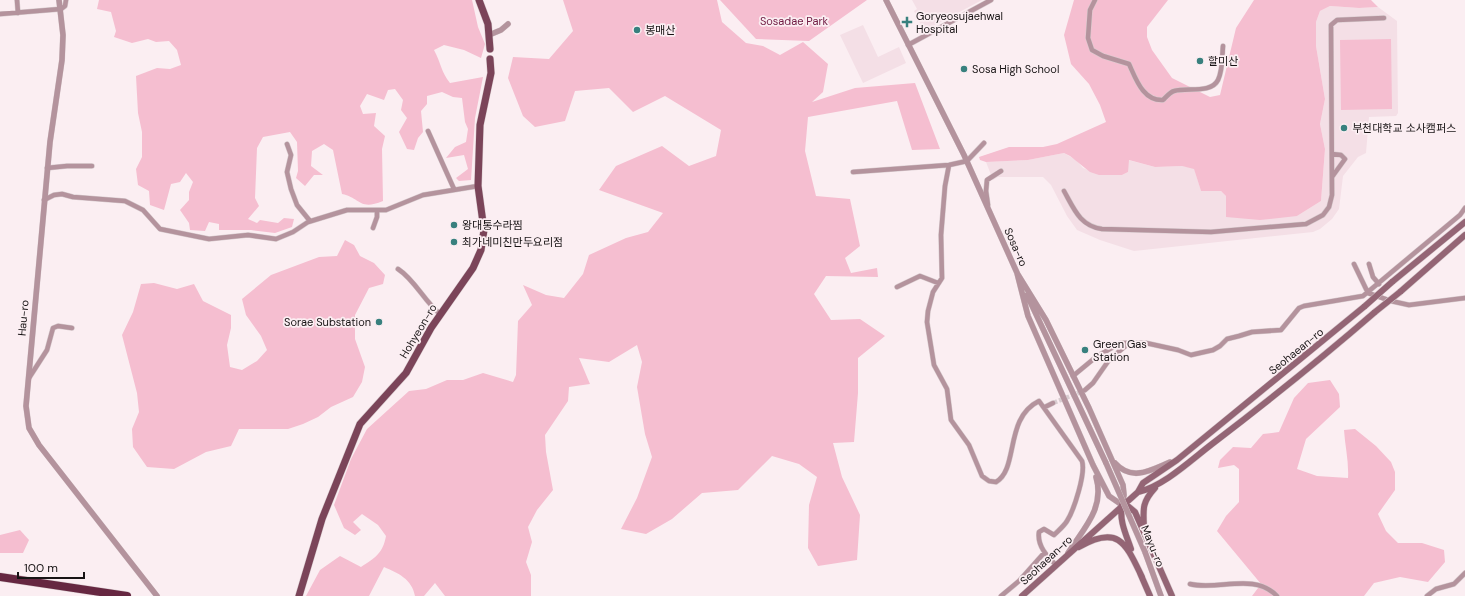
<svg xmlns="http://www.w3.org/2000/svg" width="1465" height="596" font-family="'DM Sans','Noto Sans KR',sans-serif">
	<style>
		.built { fill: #f4dfe6 }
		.green { fill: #f5bed0 }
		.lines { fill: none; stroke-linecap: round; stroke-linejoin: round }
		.minor-tunnel { stroke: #d9cdd1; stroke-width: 4.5; stroke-dasharray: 4.5 2; stroke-linecap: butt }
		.minor-casing { stroke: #d7cbce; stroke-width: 5.5 }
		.tertiary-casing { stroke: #d7cbce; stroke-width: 6 }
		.secondary-casing { stroke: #d7cbce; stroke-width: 7 }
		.primary-casing { stroke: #d7cbce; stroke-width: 8 }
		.motorway-casing { stroke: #d7cbce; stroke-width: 9 }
		.minor { stroke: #b4939d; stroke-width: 4.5 }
		.tertiary { stroke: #b4939d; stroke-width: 5.5 }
		.secondary { stroke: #946575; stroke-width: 6 }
		.primary { stroke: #7b4459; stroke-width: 7 }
		.motorway { stroke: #662741; stroke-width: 8 }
		.tertiary-bridge-casing { stroke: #d7cbce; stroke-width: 6; stroke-linecap: butt }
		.secondary-bridge-casing { stroke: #d7cbce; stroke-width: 7; stroke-linecap: butt }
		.tertiary-bridge { stroke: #b4939d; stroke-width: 5.5 }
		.secondary-bridge { stroke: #946575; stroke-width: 6 }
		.poi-dot { fill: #38807e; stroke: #fbeef2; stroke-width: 1.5 }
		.labels { text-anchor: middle; stroke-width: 3.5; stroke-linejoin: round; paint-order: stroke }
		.poi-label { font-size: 11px; fill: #171314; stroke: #fbeef2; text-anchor: start }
		.park-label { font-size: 11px; fill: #6f1941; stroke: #fbeef2 }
		.street-label { font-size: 11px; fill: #171314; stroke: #fbeef2 }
	</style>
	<rect width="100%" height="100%" fill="#fbeef2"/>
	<!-- built -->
	<path class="built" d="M 912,0 L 982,0 L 924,31 L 914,11 L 917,9 Z
		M 1330,6 L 1359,8 L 1378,7 L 1397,21 L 1398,113 L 1396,116 L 1369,117 L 1366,153 L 1358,157 L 1343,176 L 1339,209 L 1332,219 L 1320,229 L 1313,232 L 1134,251 L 1100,240 L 1077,230 L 1067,216 L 1051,185 L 1043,177 L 998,177 L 993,180 L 986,162 L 1028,160 L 1064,153 L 1076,160 L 1083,168 L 1099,174 L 1122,175 L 1128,172 L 1128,160 L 1155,167 L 1182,166 L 1194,168 L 1201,191 L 1221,191 L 1226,196 L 1297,216 L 1321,201 L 1325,149 L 1320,124 L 1325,99 L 1316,46 L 1316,22 L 1320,11 Z
		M 863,25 L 878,57 L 899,47 L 906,63 L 863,83 L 840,35 Z"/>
	<!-- green -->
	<path class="green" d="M 99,0 L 472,0 L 478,27 L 485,44 L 481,58 L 464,50 L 444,45 L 434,50 C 441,63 441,72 450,83 L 483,77 L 475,118 L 471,180 L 459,181 L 456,178 L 468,169 L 464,155 L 446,158 L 455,147 L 466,142 L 468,129 L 465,122 L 462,98 L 453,97 L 442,92 L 427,96 L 427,104 L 421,111 L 423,132 L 418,138 L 414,150 L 407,149 L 399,132 L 407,118 L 401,110 L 403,100 L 395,89 L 388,90 L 384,100 L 367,94 L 360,106 L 363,114 L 376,113 L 374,126 L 385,136 L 382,149 L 383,201 C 359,211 361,198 342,194 L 333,150 L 324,144 L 312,151 L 311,166 L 323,175 L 314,175 L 305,186 L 296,178 L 298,171 L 297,142 L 290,132 L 263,137 L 257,148 L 255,198 L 259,206 L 248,219 L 257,223 L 260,220 L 278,223 L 284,218 L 294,219 L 292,227 L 275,233 L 251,230 L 219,230 L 219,224 L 209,222 L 205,231 L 190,230 L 189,223 L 180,210 L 189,200 L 189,192 L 193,182 L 186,173 L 180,182 L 171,184 L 164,210 L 150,205 L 149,191 L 138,185 L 136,169 L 142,157 L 142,132 L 138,113 L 136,76 L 157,68 L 170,69 L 181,65 L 177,50 L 169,41 L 156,42 L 148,39 L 132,43 L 114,37 L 116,31 L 111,12 L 97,9 Z
		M 563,0 L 717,0 L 722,22 L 746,43 L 763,46 L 780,55 L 803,42 L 828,64 L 823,92 L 812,102 L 855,88 L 915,83 L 940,149 L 912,150 L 897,101 L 808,117 L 805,151 L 816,196 L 850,199 L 860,246 L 845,258 L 851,273 L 877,268 L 878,277 L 826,276 L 814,294 L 831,320 L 860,319 L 885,336 L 858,358 L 858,393 L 854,442 L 833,443 L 842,477 L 860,515 L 857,560 L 818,566 L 808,548 L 809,505 L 817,477 L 799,464 L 772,456 L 738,490 L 702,493 L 672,519 L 646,534 L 621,529 L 637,498 L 652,457 L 645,434 L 637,387 L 642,362 L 637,345 L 609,362 L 579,358 L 590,384 L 569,387 L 568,401 L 545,435 L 546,452 L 553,490 L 537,510 L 528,527 L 532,542 L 526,562 L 531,575 L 531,596 L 445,596 L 435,583 L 424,596 L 415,596 C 412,579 398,573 384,567 L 369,596 L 306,596 L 320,570 L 340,556 L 361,567 C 375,558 383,553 386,536 L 378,525 L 362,514 L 353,522 L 361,530 L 355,535 L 344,528 L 334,505 L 351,459 L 367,429 L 409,391 L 426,389 L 447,380 L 463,380 L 483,373 L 513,382 L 516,375 L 518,321 L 532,305 L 523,285 L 546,295 L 564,298 L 583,274 L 589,255 L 626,238 L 648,232 L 663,213 L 599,190 L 616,166 L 662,146 L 689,166 L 716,156 L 721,130 L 665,96 L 633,112 L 609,88 L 575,91 L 565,121 L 535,127 L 523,116 L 508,78 L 513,57 L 549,59 L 573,31 Z
		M 720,0 L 867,0 L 809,41 L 756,39 Z
		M 1074,0 L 1168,0 L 1147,27 L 1147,37 L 1152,50 L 1172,78 L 1210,97 L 1220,95 L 1236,28 L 1254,0 L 1371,0 L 1378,7 L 1359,8 L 1330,6 L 1320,11 L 1316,22 L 1316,46 L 1325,99 L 1320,124 L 1325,149 L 1321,201 L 1297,216 L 1260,220 L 1226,217 L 1226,196 L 1221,191 L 1201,191 L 1194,169 L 1182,166 L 1155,167 L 1129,160 L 1128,172 L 1122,175 L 1099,175 L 1090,172 L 1070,156 L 1064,153 L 1028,160 L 986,162 L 980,160 L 979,157 L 1009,147 L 1043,147 L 1057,144 L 1106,122 L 1100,105 L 1089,84 L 1071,64 L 1064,35 Z
		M 1391,39 L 1392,109 L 1341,110 L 1340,40 Z
		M 345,240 L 354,245 L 360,256 L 374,263 L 385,275 L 383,284 L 369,288 L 355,315 L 355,339 L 365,367 L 362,382 L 353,397 L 331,407 L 318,417 L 303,424 L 288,429 L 239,429 L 231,446 L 206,452 L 174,469 L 147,467 L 133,447 L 132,429 L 139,412 L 137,393 L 122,335 L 133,312 L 141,284 L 154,283 L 177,289 L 194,284 L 203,301 L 231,315 L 231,328 L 227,345 L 230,367 L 242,370 L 257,361 L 267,350 L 261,336 L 246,315 L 242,299 L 271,275 L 319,257 L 337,256 Z
		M 1330,380 L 1339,394 L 1340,407 L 1306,439 L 1297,469 L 1317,476 L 1348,478 C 1349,462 1345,446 1344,430 L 1355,429 L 1376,446 L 1391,462 L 1395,472 L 1395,490 L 1378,514 L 1386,531 L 1398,543 L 1422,543 L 1444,550 L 1445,562 L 1428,582 L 1400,577 L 1374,583 L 1364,596 L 1252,596 L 1261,584 L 1217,531 L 1226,516 L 1239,502 L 1239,469 L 1234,465 L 1218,468 L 1220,460 L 1233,447 L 1251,448 L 1263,434 L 1279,432 L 1294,398 L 1308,383 Z
		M 20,530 L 29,540 L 23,553 L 0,553 L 0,535 Z"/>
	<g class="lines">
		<!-- minor-tunnel -->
		<path class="minor-tunnel" d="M 1053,403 L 1083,391"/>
		<!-- minor casing -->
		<g class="minor-casing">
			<path id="minor" d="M 17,0 L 18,13
				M 1095,0 L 1090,10 L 1088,38 L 1092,50 L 1103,56 L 1129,64 C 1136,79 1143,101 1163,100 C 1166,97 1170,92 1174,91 C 1187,87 1211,94 1218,80 C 1223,70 1222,56 1223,46
				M 0,14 L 61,9 L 65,6 L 66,0
				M 908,45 L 991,0
				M 428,131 L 454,189
				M 287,144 L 291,155 L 287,172 L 291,189 L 297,205 L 310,221
				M 1332,154 L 1341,155 L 1345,159 L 1332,177
				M 949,165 L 945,186 L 941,235 L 942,278 L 933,292 L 928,311 L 927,322 L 934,365 L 947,389 L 951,420 L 969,445 L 982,476 L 989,481 L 996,482 C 1019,469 1004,418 1039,401 L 1082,461 C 1086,473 1074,510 1067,521 C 1064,526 1059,530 1054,535 L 1044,529 L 1039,532 C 1037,546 1047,556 1056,565
				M 47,168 L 67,166 L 92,166
				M 853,172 L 949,165 L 967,161 L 984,143
				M 1064,191 C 1074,209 1080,226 1102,229 L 1211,232 L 1306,224 L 1323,215 L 1329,207 L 1332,195 L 1331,25 L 1337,20 L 1384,18
				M 44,200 L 54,195 L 62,194 L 73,197 L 125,201 L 143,210 L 160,229 L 209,239 L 248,235 L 276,239 L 293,232 L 308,222 L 347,210 L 386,210 L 423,195 L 478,186
				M 988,205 L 986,191 L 987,180 L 1001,171
				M 373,228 L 377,217 L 377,210
				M 1354,264 L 1368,293 L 1391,301 L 1409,305 L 1465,298
				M 1369,264 L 1373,277 L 1379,284
				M 398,269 C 415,280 424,301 440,314
				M 897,287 L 920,276 L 938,283
				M 1073,376 L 1096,357 L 1120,343 L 1146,343 L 1178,350 L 1191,355 L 1213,350 L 1220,346 L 1227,339 L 1239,336 L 1252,332 L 1281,330 L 1299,308 L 1304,306 L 1363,296 L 1460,215 L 1465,208
				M 29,378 L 47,350 L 53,328 L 58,326 L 72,328
				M 1085,390 L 1093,383 L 1109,360 L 1129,343
				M 1045,407 L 1053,403
				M 1190,584 C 1218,591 1254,572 1277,596
				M 1001,596 L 1019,581 L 1044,553
				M 1427,596 L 1436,589 L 1454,584 L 1465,573"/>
		</g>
		<!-- tertiary casing -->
		<g class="tertiary-casing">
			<path id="tertiary" d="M 59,0 L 63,35 L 62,60 L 50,142 L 26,406 L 29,428 L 39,445 L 157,596
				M 886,0 L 964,155 L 1018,275
				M 489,35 L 501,30 L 508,24
				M 1017,273 L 1046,320 L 1089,408 L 1123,485 L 1124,495 L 1122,505 L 1109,496 L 1093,465 L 1028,316 Z
				M 1027,295 L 1106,463
				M 1115,463 C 1132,482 1151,470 1170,462
				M 1145,552 L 1161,596
				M 1068,553 C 1084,528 1105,508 1096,477"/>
		</g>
		<!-- secondary casing -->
		<g class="secondary-casing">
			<path id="secondary" d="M 1392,282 L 1465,222
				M 1400,292 L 1465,235
				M 1138,492 C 1164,486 1191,460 1212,444 C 1267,402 1322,358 1375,312
				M 1122,505 L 1129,507 L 1135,512 L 1172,596
				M 1122,505 C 1119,521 1126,534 1131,549
				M 1144,527 C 1143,509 1142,502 1155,488
				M 1079,547 C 1119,524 1126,544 1142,577
				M 1140,573 L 1150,596
				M 1022,596 L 1138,492 L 1143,483 L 1177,460 L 1365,306"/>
		</g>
		<!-- primary casing -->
		<g class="primary-casing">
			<path id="primary" d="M 479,0 L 488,24 L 490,49
				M 299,596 L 322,519 L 360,424 L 406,373 L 431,328 L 473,268 L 481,250 L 484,230 L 478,186 L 480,125 L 491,73 L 490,59"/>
		</g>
		<!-- motorway casing -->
		<g class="motorway-casing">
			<path id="motorway" d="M 0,577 L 127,596"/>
		</g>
		<!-- minor -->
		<use href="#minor" class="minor"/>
		<!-- tertiary -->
		<use href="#tertiary" class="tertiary"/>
		<!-- secondary -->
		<use href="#secondary" class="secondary"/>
		<!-- primary -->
		<use href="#primary" class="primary"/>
		<!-- motorway -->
		<use href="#motorway" class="motorway"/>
		<!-- tertiary-bridge casing -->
		<g class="tertiary-bridge-casing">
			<path id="tertiary-bridge" d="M 1106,463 L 1145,552"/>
		</g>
		<!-- secondary-bridge casing -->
		<g class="secondary-bridge-casing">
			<path id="secondary-bridge" d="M 1365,306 L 1392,282
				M 1375,312 L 1400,292"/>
		</g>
		<!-- tertiary-bridge -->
		<use href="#tertiary-bridge" class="tertiary-bridge"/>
		<!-- secondary-bridge -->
		<use href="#secondary-bridge" class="secondary-bridge"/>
	</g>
	<!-- markers -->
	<g class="poi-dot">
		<path d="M905 16h4v4h4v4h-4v4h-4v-4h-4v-4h4z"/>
		<circle cx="637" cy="30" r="4"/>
		<circle cx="1200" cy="61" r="4"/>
		<circle cx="964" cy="69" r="4"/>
		<circle cx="1344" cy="128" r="4"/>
		<circle cx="454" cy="225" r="4"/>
		<circle cx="454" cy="242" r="4"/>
		<circle cx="379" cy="322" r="4"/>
		<circle cx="1085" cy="350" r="4"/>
	</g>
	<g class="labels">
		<!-- poi labels -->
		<g class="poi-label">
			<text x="916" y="20">Goryeosujaehwal<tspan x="916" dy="13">Hospital</tspan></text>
			<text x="645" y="34">봉매산</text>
			<text x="1208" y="65">할미산</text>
			<text x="972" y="73">Sosa High School</text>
			<text x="1352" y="132">부천대학교 소사캠퍼스</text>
			<text x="462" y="229">왕대통수라찜</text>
			<text x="462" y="246">최가네미친만두요리점</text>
			<text x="371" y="326" text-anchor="end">Sorae Substation</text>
			<text x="1093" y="348">Green Gas<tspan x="1093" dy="13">Station</tspan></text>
		</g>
		<!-- park labels -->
		<g class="park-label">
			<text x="794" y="25">Sosadae Park</text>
		</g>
		<!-- street labels -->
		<g class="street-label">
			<text transform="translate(1016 247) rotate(66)" y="4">Sosa-ro</text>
			<text transform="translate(23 318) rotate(-85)" y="4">Hau-ro</text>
			<text transform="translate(418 331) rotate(-59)" y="4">Hohyeon-ro</text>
			<text transform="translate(1296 351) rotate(-39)" y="4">Seohaean-ro</text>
			<text transform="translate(1153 546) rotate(68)" y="4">Mayu-ro</text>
			<text transform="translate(1046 560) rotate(-43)" y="4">Seohaean-ro</text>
		</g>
	</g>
	<!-- scale -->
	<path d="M18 572v6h66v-6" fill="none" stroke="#171314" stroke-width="2"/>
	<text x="24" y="572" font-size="12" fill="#171314" stroke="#fbeef2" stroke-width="3" paint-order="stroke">100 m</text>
</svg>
